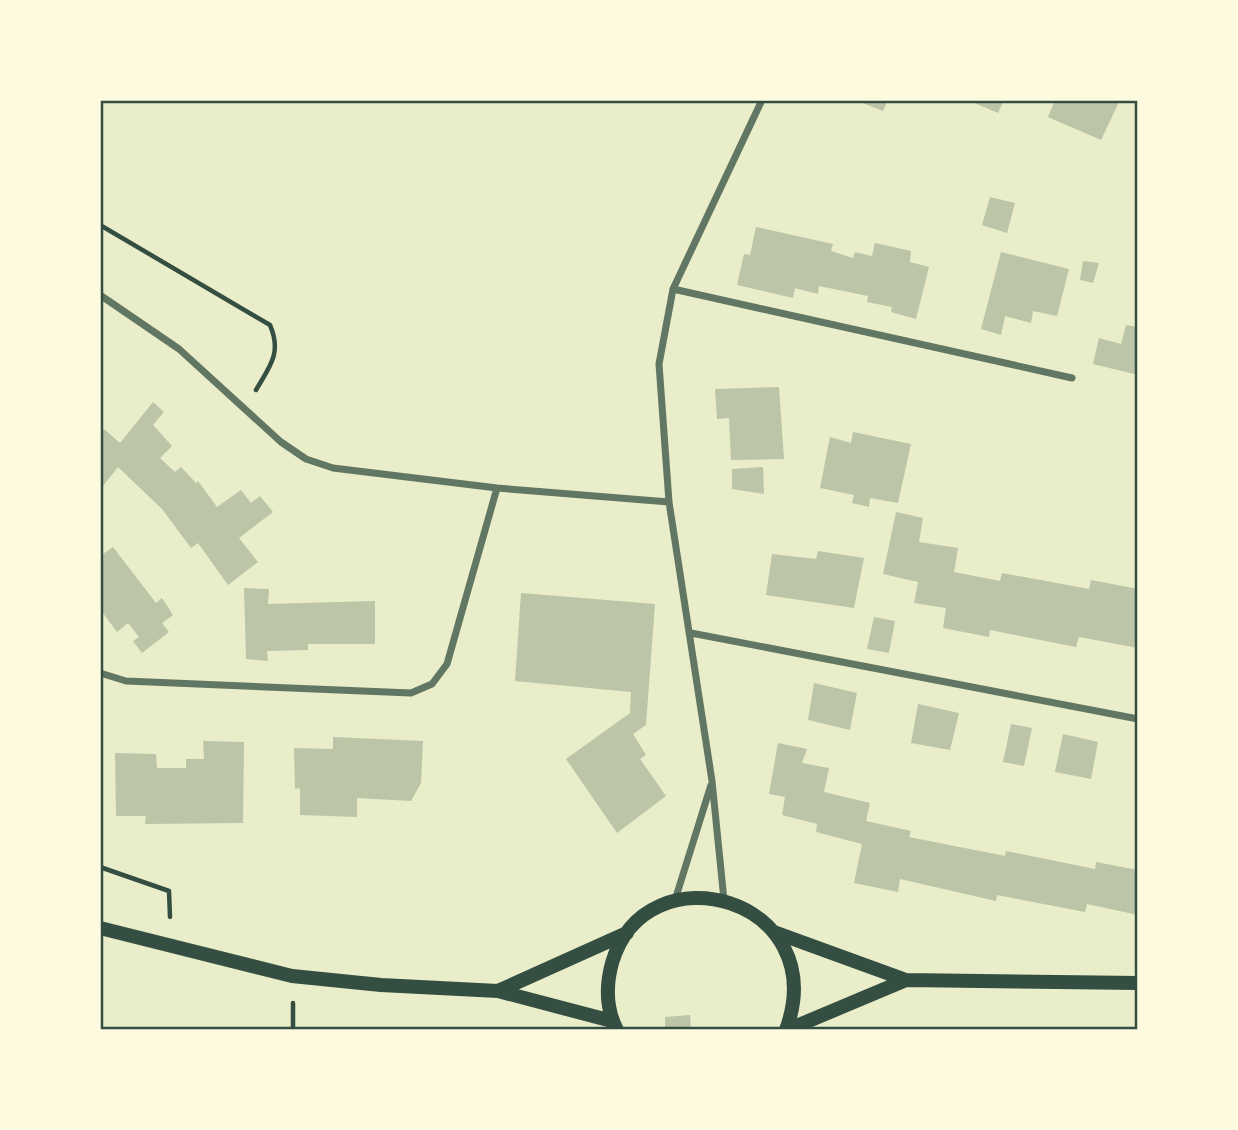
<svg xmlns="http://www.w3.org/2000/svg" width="1238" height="1130" font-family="Jost,sans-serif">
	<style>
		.building { fill: #bcc5a7 }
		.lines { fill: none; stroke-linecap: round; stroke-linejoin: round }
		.path { stroke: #344e41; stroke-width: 4.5 }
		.minor { stroke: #617663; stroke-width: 7 }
		.secondary { stroke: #344e41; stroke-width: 14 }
		.neatline { fill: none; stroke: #344e41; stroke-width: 2.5 }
	</style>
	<rect width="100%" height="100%" fill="#e9edc9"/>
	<!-- building -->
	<path class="building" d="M 855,100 L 888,100 L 883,111 Z
		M 967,100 L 1004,100 L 998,113 Z
		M 1055,100 L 1120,100 L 1101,140 L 1048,117 Z
		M 990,197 L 1015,203 L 1007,233 L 982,225 Z
		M 756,227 L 833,244 L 831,251 L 853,258 L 855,252 L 872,256 L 875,243 L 911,251 L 910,262 L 929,267 L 916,319 L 891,312 L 892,307 L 867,302 L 868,296 L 819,286 L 818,294 L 795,288 L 793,298 L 737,285 L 744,254 L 750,255 Z
		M 1001,252 L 1069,269 L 1057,316 L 1033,311 L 1031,323 L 1005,316 L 1001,335 L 981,329 Z
		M 1083,261 L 1099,263 L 1093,283 L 1080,280 Z
		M 1126,325 L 1138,327 L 1138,375 L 1093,364 L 1099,338 L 1121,344 Z
		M 779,387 L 784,459 L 731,460 L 729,418 L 717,419 L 715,389 Z
		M 153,402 L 164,412 L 153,425 L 172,446 L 160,458 L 175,472 L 181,467 L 196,483 L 198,481 L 217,507 L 241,490 L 251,503 L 260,496 L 273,512 L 239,538 L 258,562 L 228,585 L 198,543 L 191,548 L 162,509 L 118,467 L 103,486 L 100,483 L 100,434 L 104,429 L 120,443 Z
		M 853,432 L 911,444 L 898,503 L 870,498 L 869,507 L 852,503 L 854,495 L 820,488 L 830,437 L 851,443 Z
		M 763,467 L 764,494 L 732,489 L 732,469 Z
		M 896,512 L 923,518 L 919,542 L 958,548 L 954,572 L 1000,581 L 1002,573 L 1089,589 L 1091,580 L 1138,589 L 1138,648 L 1079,637 L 1076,647 L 990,630 L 989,637 L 943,628 L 946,608 L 914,603 L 918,582 L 883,574 Z
		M 113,547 L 156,603 L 162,598 L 173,615 L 162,623 L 169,632 L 142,653 L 133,641 L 139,637 L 128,623 L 117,632 L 100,609 L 100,556 Z
		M 818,551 L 864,558 L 854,608 L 766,595 L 772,554 L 816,559 Z
		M 244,588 L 269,589 L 268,604 L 375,601 L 375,644 L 308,644 L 308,650 L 267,651 L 268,661 L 246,659 Z
		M 521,593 L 655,604 L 646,725 L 633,734 L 646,755 L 640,759 L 666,796 L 617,833 L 566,759 L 630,713 L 631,692 L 515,681 Z
		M 874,617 L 895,621 L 889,653 L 867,649 Z
		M 814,683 L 857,693 L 850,730 L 808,720 Z
		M 918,704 L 959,713 L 950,750 L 911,743 Z
		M 1011,724 L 1032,728 L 1024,766 L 1003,762 Z
		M 1063,734 L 1098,742 L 1091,779 L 1055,772 Z
		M 333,737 L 423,741 L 421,783 L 411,801 L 357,798 L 357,817 L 300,815 L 300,788 L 295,789 L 294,748 L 333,749 Z
		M 203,741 L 244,742 L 243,823 L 145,824 L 146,816 L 116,816 L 115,753 L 156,754 L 157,768 L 186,768 L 186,759 L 204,759 Z
		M 778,743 L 807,749 L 802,763 L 829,768 L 824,792 L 870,803 L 866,821 L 911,831 L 909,837 L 1005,856 L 1006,851 L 1095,869 L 1096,862 L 1138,870 L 1138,915 L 1087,904 L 1085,912 L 997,895 L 996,901 L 900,879 L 898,892 L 854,883 L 862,844 L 816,832 L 817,824 L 782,815 L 785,797 L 769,794 Z
		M 690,1015 L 691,1030 L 665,1030 L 665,1017 Z"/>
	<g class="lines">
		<!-- path -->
		<path class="path" d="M 100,225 L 270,325 C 282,353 270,366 256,390
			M 100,867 L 169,891 L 170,917
			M 293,1003 L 293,1030"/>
		<!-- minor -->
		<path class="minor" d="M 673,289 L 1072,378
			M 100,295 L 179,349 L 281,442 L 306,459 L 333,468 L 497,488 L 669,502
			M 691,633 L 1138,719
			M 100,673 L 126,681 L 411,693 L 432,684 L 447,664 L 497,488
			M 675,900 L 711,785
			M 724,900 L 712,781 L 669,502 L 659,364 L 673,289 L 762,100"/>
		<!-- secondary -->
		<path class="secondary" d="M 100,928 L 292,976 L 381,985 L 498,991 L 612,1021
			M 774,932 L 906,980 L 1138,983
			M 498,991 L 627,933
			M 617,1030 C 606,1009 606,985 612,963 C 646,846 834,898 786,1030
			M 787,1030 L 906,980"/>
	</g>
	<!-- border -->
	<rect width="1238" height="1130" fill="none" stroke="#fefae0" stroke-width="203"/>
	<rect x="102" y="102" width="1034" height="926" class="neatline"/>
</svg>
